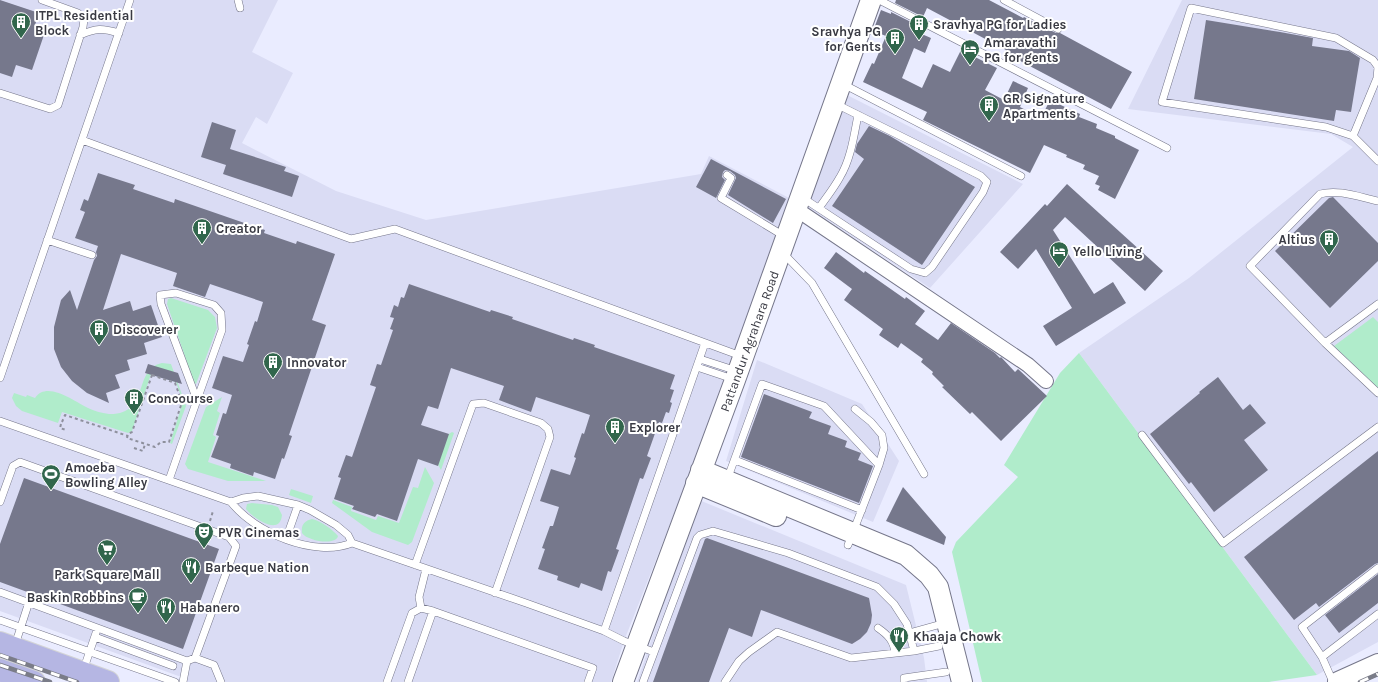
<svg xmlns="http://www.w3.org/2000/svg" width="1378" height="682" font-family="Karla,sans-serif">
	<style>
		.built { fill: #dadcf4 }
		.green { fill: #b0eccb }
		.building { fill: #76788c }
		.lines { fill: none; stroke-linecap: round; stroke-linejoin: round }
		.lane-casing { stroke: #75768a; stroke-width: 8 }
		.street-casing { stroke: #75768a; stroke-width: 16 }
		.secondary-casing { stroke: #75768a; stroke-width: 22 }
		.primary-casing { stroke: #d3d4d6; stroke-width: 24 }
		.path { stroke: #8e909d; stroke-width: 2; stroke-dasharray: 3 3; stroke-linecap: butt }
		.lane { stroke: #fff; stroke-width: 7 }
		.street { stroke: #fff; stroke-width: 14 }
		.secondary { stroke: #fff; stroke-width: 20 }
		.primary { stroke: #b5b6e3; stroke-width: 22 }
		.rail-casing { stroke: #7a7c88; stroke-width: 4.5 }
		.rail { stroke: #fff; stroke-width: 3; stroke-dasharray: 9; stroke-linecap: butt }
		.labels { text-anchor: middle; stroke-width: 4; stroke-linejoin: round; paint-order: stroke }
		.poi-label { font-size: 13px; font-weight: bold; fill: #393a43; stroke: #fff; text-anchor: start }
		.street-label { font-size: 13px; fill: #393a43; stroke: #fff }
	</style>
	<rect width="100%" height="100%" fill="#eaecff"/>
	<!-- built -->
	<path class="built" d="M 0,0 L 278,0 L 252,52 L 293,73 L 267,124 L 256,117 L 242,143 L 336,191 L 426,220 L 701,174 L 709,156 L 791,199 L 737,354 L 624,641 L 611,682 L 186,682 L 184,678 L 0,611 Z
		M 1182,0 L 1378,0 L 1378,642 L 1317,675 L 1079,353 L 1189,278 L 1353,147 L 1331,134 L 1128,109 Z
		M 847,95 L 1023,184 L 930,288 L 808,207 Z
		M 757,360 L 862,404 L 899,461 L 873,522 L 726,461 Z
		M 699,500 L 906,585 L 924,658 L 927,682 L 637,682 Z"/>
	<!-- green -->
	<path class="green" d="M 171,298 L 208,310 L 215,317 L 217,328 L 196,384 L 194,383 L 167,304 L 168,299 Z
		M 1373,317 L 1378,322 L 1378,388 L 1334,346 Z
		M 1079,353 L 1317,675 L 1269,682 L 982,682 L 952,552 L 956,542 L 1018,477 L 1004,465 L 1060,373 Z
		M 162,363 L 171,364 L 186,406 L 172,444 L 170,443 L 183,402 L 176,382 L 151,374 L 132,431 L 128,433 L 62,412 L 58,423 L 22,411 L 16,406 L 12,398 L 14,393 L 26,397 L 27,395 L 35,398 C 47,380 75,402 88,408 C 94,411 101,413 109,414 C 151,415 132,369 162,363 Z
		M 222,397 L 217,411 L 220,413 L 213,435 L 216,437 L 208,462 L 266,481 L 228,481 L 188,469 L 185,464 L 206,407 Z
		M 452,432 L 454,433 L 441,470 L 437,463 L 444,437 Z
		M 425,467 L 434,483 L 412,542 L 408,545 L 372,532 L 332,503 L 333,500 L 352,507 L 351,511 L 376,520 L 378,516 L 399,523 L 413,487 L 418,488 Z
		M 291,489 L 313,496 L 311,503 L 289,495 Z
		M 252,503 L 272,505 L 278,507 L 282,515 C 280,537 253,518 246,509 L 247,504 Z
		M 312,519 C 321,521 332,529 338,536 C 336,546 307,541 302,533 C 301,525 304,521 312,519 Z"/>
	<!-- building -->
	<path class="building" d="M 0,0 L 39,13 L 35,25 L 46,29 L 32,70 L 16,65 L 12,77 L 0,73 Z
		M 896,0 L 989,0 L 1023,18 L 1024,17 L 1056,33 L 1060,33 L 1132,72 L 1111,109 L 1005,53 L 1006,50 L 927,8 L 923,17 L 895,3 Z
		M 881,10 L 891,14 L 891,12 L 919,26 L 917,32 L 931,38 L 925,53 L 914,48 L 902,78 L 922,88 L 933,64 L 950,72 L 961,50 L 997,68 L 985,90 L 1004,100 L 1013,81 L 1028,88 L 1020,107 L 1041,118 L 1050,100 L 1080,114 L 1079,117 L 1097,124 L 1096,128 L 1115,136 L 1115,138 L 1139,150 L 1115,199 L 1098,190 L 1100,186 L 1095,184 L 1099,176 L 1083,169 L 1085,165 L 1066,157 L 1067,155 L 1044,145 L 1038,157 L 1035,156 L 1038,157 L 1030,173 L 923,120 L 927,112 L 863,82 L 872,63 L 874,64 L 886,36 L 873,31 Z
		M 1206,20 L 1280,32 L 1313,38 L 1312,46 L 1349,51 L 1360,58 L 1351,112 L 1336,110 L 1334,121 L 1194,99 Z
		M 212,122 L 236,130 L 230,149 L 286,167 L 284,171 L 299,176 L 292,197 L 223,174 L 226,165 L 201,157 Z
		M 869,126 L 890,136 L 975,187 L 922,265 L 832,206 L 864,159 L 855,152 L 857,144 Z
		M 711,159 L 786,199 L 773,223 L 728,195 L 736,178 L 735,175 L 730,171 L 725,170 L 723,172 L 722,177 L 725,180 L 716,198 L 696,187 Z
		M 98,173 L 135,185 L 133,189 L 174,203 L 175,199 L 265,230 L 264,233 L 296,244 L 297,241 L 335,254 L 312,320 L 326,325 L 289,435 L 292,436 L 284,459 L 282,458 L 275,479 L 254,472 L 253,476 L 230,468 L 231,464 L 211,457 L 219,436 L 216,435 L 223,413 L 226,414 L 232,395 L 212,388 L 223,356 L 243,362 L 249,345 L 247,344 L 255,321 L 257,322 L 263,302 L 210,284 L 205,297 L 173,286 L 177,273 L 121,254 L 103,310 L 130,301 L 133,311 L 151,305 L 162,337 L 144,343 L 147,354 L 127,360 L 130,370 L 115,375 L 120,388 L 106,393 L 109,403 L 87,393 L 72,381 L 61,367 L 54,349 L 54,327 L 61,300 L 70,290 L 77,310 L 94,260 L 97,256 L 96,252 L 98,246 L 75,238 L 85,212 L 80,210 L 84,199 L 88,201 Z
		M 1067,184 L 1163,271 L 1145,291 L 1065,217 L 1053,230 L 1094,294 L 1113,282 L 1126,303 L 1056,346 L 1043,326 L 1072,308 L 1036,249 L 1018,269 L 1000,252 L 1045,204 L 1047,206 Z
		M 1333,197 L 1378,243 L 1378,261 L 1330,308 L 1275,251 L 1329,198 Z
		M 836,252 L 864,273 L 865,271 L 905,299 L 906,297 L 925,311 L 915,324 L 938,340 L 951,323 L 995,353 L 1000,358 L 1001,357 L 1015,372 L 1018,369 L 1047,396 L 1001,441 L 972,412 L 970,414 L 942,387 L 944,386 L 932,374 L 933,372 L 921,362 L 923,359 L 901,343 L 898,348 L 879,335 L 883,329 L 844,300 L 852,289 L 824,268 Z
		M 409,284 L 490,312 L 491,310 L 513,317 L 512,319 L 573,340 L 574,338 L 595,345 L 594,347 L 675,375 L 670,389 L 674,390 L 670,402 L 672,403 L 669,413 L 666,412 L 662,423 L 659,422 L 647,456 L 651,458 L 643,479 L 640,478 L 616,549 L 619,550 L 611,572 L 608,571 L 602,591 L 581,583 L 579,588 L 557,580 L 558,576 L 538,569 L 545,549 L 542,548 L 550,526 L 553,526 L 559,507 L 540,501 L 551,469 L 570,475 L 576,458 L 574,457 L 582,433 L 584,434 L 590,415 L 536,397 L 531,412 L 499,400 L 504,386 L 451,368 L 438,409 L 428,406 L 421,425 L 449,434 L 438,466 L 418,459 L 397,521 L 377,514 L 375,517 L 352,509 L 354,506 L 334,499 L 341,478 L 338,477 L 346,455 L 352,457 L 376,387 L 370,385 L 377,364 L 381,365 L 393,330 L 390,329 L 394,318 L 390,317 L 394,305 L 398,307 L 401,297 L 404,298 Z
		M 148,364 L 178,373 L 182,384 L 145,373 Z
		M 1218,377 L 1243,410 L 1250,404 L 1266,423 L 1244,440 L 1268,470 L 1214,512 L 1191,482 L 1189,484 L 1150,434 L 1200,393 L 1199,392 Z
		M 764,394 L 812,412 L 809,418 L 831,426 L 828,434 L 847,441 L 845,447 L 861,453 L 858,460 L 873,466 L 859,503 L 741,457 Z
		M 1378,451 L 1378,563 L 1375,564 L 1319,607 L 1316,603 L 1294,620 L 1244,557 Z
		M 24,478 L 219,549 L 183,649 L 0,582 L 0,544 Z
		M 903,487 L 946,537 L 944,545 L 886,521 Z
		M 707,538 L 869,598 L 872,615 L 871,623 L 867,632 L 860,639 L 852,644 L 761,610 L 752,637 L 729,628 L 709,682 L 653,682 L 705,539 Z
		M 1378,574 L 1378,603 L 1339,633 L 1325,615 Z"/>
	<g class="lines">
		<!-- lane casing -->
		<g class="lane-casing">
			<path id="lane" d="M 238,0 L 240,8
				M 879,0 L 1167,148
				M 1004,0 L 1058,29
				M 80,35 C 96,28 102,28 119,33
				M 843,84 L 1021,176
				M 0,93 L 50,109 L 58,105 L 83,27 L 84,19 L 78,13 L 42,0
				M 1353,136 L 1377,78 L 1378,67 L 1373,60 L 1336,38 L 1191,8 L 1162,102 L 1326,127 L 1353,136 L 1378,161
				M 82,140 L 351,239 L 395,229 L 741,356
				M 727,175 L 731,178 L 721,198 L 784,236
				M 803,198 L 911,269 L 925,273 L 932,267 L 983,192 L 987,182 L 981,176 L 836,104
				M 1378,201 C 1359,197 1339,189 1320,194 L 1250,266 L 1325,343 L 1378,393
				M 819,208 C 826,198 834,188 840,177 C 851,159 854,135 858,115
				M 47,240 L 92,255
				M 783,253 L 812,283 L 924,474
				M 1325,343 L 1378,304
				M 700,359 L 737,371
				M 697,367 L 733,379
				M 0,378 L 130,0
				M 0,421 L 231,502 C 255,533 315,558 352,543 L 526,603 L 604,631 L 624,641 L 654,652
				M 1142,435 L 1223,543 L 1378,427
				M 735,460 L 862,510
				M 169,480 L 197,400 L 222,330 L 221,313 L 214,305 L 176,293 L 160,295 L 161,304 L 197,400
				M 727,480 L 762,384 L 824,406 L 879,465
				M 0,502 L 13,466 L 20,462 L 229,537 L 236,546 L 195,658 L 187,661 L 0,592
				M 231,502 L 243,498 L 258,496 L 298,505 L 310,510 L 336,525 L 348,535 L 352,543
				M 286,539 L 298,505
				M 848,545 L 879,465 L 884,448 L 882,435 L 871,422 L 855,409
				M 415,565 L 473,404 L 484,403 L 541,423 L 548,429 L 550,437 L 495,593
				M 426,569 L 419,597 L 421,608 L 433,611 L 593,668 L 588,682
				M 0,620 L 175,682
				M 878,628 C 888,635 894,641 895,653
				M 604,631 L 705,343
				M 909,633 L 945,623
				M 95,637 L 173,666
				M 15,645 L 29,602
				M 1322,657 L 1302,627 L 1378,568
				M 195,658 L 214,665 L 221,682
				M 83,671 L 96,633
				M 183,682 L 187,661
				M 387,682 L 412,613 L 421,608
				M 408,682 L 433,611
				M 643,682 L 697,538 L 700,535 L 713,531 L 788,553 L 877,587 L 894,604 L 907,624 L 914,651
				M 725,682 L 739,661 L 749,652 L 777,632 L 851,658 L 914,651 L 939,646
				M 904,682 L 904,678 L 946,672
				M 1333,682 L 1322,657 L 1378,614"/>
		</g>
		<!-- street casing -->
		<g class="street-casing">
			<path id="street" d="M 796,209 L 1028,365 L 1046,381"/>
		</g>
		<!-- secondary casing -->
		<g class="secondary-casing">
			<path id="secondary" d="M 701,470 L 906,555 L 929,575 L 938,587 L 962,682
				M 696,483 L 776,516
				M 623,682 L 735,380 L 871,0
				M 1338,682 L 1378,664"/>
		</g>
		<!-- primary casing -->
		<g class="primary-casing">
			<path id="primary" d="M 0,643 L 108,682
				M 0,670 L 34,682"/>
		</g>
		<!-- path -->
		<path class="path" d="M 152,375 L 175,383 L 182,402 L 169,442 L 161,442 L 155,447 L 127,438 L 128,434 L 132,432 Z
			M 62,422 L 65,415 L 128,436
			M 61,424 L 60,428 L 66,430
			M 134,448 L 143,451 L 145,444
			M 210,521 L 213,511"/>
		<!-- lane -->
		<use href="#lane" class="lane"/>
		<!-- street -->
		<use href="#street" class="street"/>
		<!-- secondary -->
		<use href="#secondary" class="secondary"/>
		<!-- primary -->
		<use href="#primary" class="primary"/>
		<!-- rail casing -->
		<g class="rail-casing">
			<path id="rail" d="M 0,655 L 77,682
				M 0,665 L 50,682
				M 1360,682 L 1378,674"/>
		</g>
		<!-- rail -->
		<use href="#rail" class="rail"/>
	</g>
	<!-- icons -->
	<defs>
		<g id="building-pin" transform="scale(1)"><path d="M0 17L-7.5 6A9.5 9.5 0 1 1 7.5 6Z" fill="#31664c" stroke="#fff"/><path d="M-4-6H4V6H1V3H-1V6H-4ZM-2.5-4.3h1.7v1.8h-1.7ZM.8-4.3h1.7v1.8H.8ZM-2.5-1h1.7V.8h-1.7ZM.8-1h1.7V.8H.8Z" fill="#fff"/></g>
		<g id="hotel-pin" transform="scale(1)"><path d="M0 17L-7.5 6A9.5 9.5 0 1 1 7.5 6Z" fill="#31664c" stroke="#fff"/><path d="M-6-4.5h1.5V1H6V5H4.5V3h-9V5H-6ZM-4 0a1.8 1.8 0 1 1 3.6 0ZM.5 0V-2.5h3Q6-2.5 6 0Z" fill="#fff"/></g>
		<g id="stadium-pin" transform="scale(1)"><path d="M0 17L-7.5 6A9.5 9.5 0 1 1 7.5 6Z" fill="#31664c" stroke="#fff"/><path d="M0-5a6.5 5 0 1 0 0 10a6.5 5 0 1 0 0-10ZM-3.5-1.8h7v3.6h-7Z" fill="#fff"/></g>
		<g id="theatre-pin" transform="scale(1)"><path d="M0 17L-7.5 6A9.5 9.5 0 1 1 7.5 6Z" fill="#31664c" stroke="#fff"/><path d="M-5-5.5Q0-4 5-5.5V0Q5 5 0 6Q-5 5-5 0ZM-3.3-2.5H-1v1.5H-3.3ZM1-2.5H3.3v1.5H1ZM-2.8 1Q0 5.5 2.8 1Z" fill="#fff"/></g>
		<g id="supermarket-pin" transform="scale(1)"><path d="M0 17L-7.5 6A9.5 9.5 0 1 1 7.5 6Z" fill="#31664c" stroke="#fff"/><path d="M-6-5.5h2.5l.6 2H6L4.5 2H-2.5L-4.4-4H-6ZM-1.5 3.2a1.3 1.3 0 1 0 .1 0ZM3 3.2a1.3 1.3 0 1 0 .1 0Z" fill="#fff"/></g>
		<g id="restaurant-pin" transform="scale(1)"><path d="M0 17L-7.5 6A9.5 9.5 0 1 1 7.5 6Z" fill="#31664c" stroke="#fff"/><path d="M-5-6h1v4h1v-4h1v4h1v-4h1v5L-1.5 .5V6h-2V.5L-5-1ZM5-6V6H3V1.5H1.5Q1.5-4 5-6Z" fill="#fff"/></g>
		<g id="cafe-pin" transform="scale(1)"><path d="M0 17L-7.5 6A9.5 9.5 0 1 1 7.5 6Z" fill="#31664c" stroke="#fff"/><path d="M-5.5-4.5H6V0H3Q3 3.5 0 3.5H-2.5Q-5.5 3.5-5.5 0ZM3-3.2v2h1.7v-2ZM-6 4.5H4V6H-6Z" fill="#fff"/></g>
	</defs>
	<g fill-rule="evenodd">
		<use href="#building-pin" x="21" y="22"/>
		<use href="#building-pin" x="919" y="24"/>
		<use href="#building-pin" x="895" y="38"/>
		<use href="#hotel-pin" x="970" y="49"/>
		<use href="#building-pin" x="989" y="105"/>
		<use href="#building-pin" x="202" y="228"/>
		<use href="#building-pin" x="1329" y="239"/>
		<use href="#hotel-pin" x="1059" y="251"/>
		<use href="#building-pin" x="99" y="329"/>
		<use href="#building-pin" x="273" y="362"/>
		<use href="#building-pin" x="134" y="398"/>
		<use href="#building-pin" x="615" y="427"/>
		<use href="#stadium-pin" x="51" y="474"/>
		<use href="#theatre-pin" x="204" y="532"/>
		<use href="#supermarket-pin" x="107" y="549"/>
		<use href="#restaurant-pin" x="191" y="567"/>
		<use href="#cafe-pin" x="138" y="597"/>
		<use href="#restaurant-pin" x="166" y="607"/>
		<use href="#restaurant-pin" x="899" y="636"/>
	</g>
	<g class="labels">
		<!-- poi labels -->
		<g class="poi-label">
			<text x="35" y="20">ITPL Residential<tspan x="35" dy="15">Block</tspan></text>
			<text x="933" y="29">Sravhya PG for Ladies</text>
			<text x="881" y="36" text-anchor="end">Sravhya PG<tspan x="881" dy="15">for Gents</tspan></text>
			<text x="984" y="47">Amaravathi<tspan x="984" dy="15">PG for gents</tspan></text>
			<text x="1003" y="103">GR Signature<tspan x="1003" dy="15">Apartments</tspan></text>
			<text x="216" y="233">Creator</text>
			<text x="1315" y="244" text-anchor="end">Altius</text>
			<text x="1073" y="256">Yello Living</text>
			<text x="113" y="334">Discoverer</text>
			<text x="287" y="367">Innovator</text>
			<text x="148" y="403">Concourse</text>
			<text x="629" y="432">Explorer</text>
			<text x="65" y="472">Amoeba<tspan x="65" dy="15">Bowling Alley</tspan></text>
			<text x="218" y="537">PVR Cinemas</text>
			<text x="205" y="572">Barbeque Nation</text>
			<text x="107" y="579" text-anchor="middle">Park Square Mall</text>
			<text x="124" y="602" text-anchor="end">Baskin Robbins</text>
			<text x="180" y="612">Habanero</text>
			<text x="913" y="641">Khaaja Chowk</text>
		</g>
		<!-- street labels -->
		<g class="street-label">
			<text transform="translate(749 341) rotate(-70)" y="5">Pattandur Agrahara Road</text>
		</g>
	</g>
</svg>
